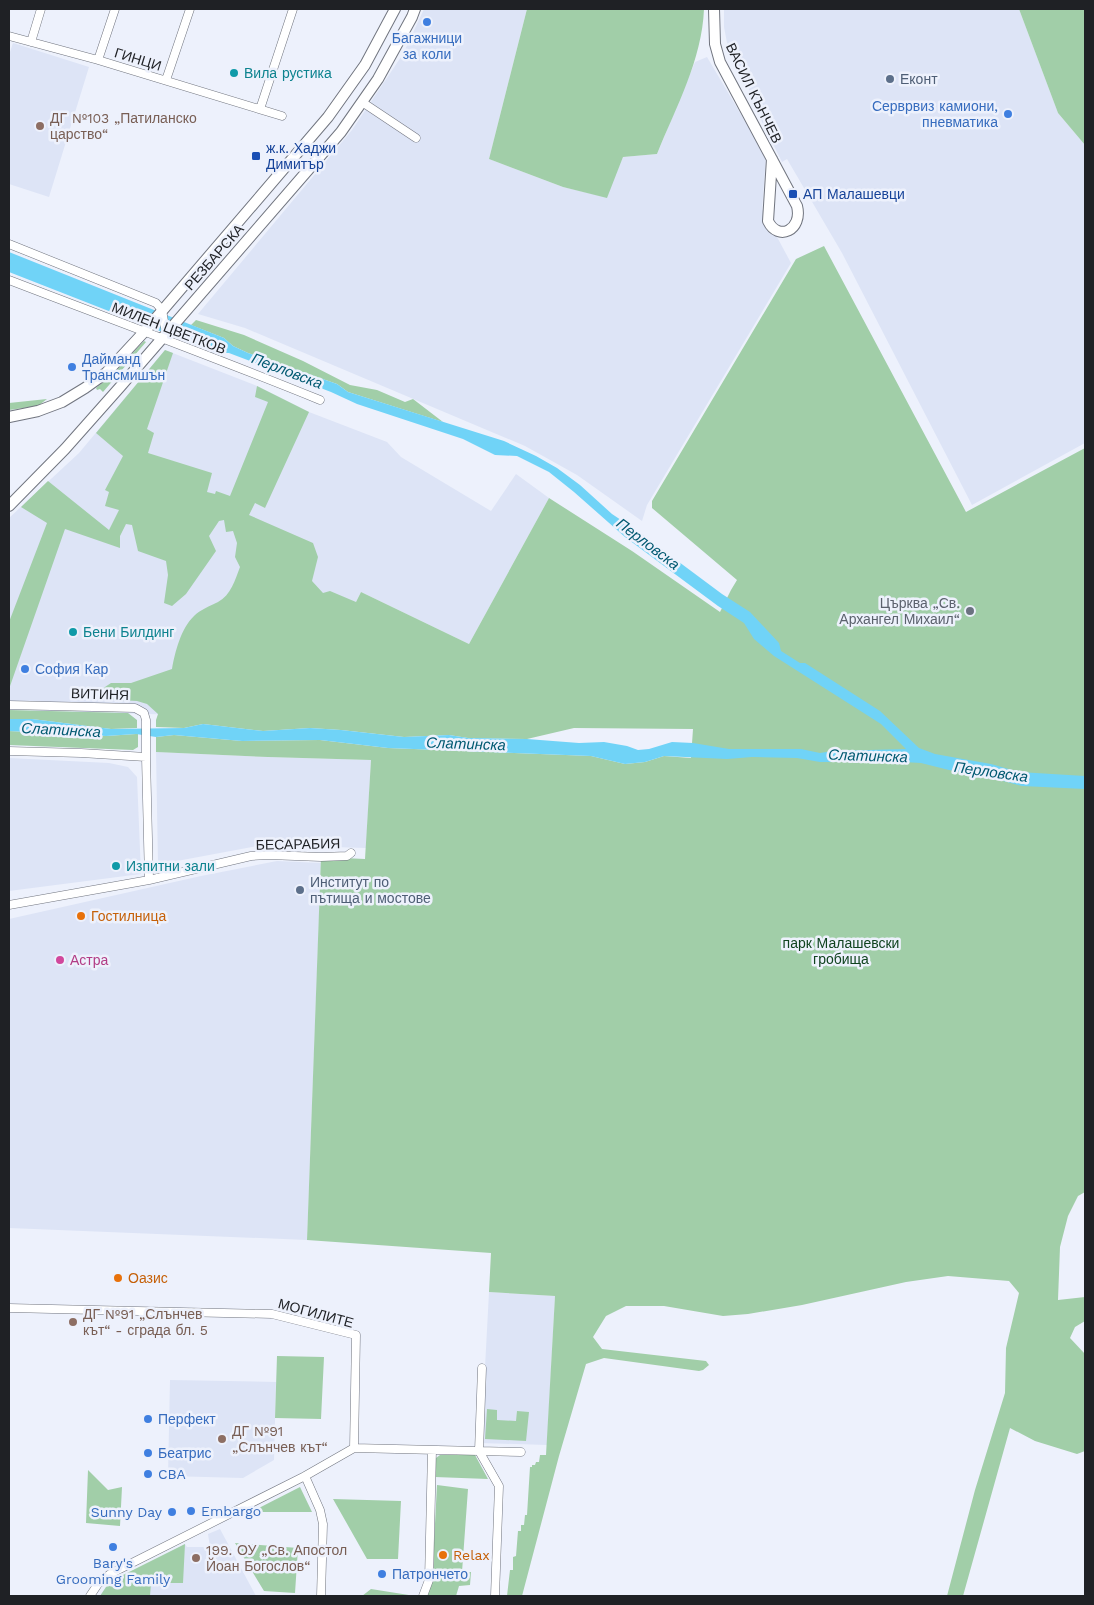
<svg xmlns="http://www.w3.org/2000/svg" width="1094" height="1605" font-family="'Work Sans',sans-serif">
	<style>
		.built { fill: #dde4f6 }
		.green { fill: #a1cea8 }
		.water { fill: #70d3f7 }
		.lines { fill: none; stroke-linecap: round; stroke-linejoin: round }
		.street-casing { stroke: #71757f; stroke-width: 9 }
		.secondary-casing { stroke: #71757f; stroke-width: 12 }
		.street { stroke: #fff; stroke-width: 8 }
		.secondary { stroke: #fff; stroke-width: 10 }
		.shop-dot { fill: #3f7fe0; stroke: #edf1fc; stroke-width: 2 }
		.culture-dot { fill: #0f9aa8; stroke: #edf1fc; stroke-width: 2 }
		.service-dot { fill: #5c6f8a; stroke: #edf1fc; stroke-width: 2 }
		.education-dot { fill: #8d6e63; stroke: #edf1fc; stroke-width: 2 }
		.transit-dot { fill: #1a4fb4; stroke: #edf1fc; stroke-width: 2 }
		.worship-dot { fill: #6b7280; stroke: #edf1fc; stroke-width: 2 }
		.food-dot { fill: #e8710a; stroke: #edf1fc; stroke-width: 2 }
		.hotel-dot { fill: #d1479c; stroke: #edf1fc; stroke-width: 2 }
		.labels { text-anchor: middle; stroke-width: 5; stroke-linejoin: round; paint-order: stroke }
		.shop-label { font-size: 14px; fill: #366cbe; stroke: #edf1fc; text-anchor: start }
		.street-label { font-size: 14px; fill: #1f2125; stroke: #edf1fc }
		.culture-label { font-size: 14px; fill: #0d838f; stroke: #edf1fc; text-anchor: start }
		.service-label { font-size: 14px; fill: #4e5e75; stroke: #edf1fc; text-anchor: start }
		.education-label { font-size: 14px; fill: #785e54; stroke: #edf1fc; text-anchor: start }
		.transit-label { font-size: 14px; fill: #164399; stroke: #edf1fc; text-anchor: start }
		.worship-label { font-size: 14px; fill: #5b616d; stroke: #edf1fc; text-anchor: end }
		.food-label { font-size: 14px; fill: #c56008; stroke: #edf1fc; text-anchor: start }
		.park-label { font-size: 14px; fill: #10431f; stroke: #edf1fc }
		.hotel-label { font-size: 14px; fill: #b23c85; stroke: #edf1fc; text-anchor: start }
		.water-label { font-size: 15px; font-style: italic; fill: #005971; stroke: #edf1fc }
	</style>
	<rect width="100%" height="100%" fill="#edf1fc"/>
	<!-- built -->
	<path class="built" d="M 424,9 L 527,9 L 489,159 L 563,187 L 606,197 L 623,157 L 657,154 L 695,62 L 707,57 L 766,157 L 762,209 L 791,263 L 647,505 L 642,521 L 577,475 L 525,446 L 245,328 L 198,314 L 352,130 L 403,54 Z
		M 724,9 L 1019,9 L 1058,113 L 1085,145 L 1085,443 L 972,505 L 842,253 L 787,159 L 782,162 L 755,108 L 758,105 L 736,67 L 728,48 L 724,27 Z
		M 13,43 L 89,67 L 49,197 L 9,184 L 9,55 Z
		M 165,350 L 257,386 L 309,412 L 387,442 L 401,457 L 491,511 L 516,474 L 549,498 L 469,644 L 361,592 L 356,602 L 183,715 L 9,710 L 9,518 L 79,453 Z
		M 156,752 L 268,757 L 371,760 L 366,848 L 263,845 L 161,864 L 158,863 Z
		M 9,758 L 109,763 L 128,767 L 137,777 L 141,874 L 9,891 Z
		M 277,861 L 321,863 L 307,1240 L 9,1228 L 9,919 L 201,876 Z
		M 489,1292 L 555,1296 L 547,1445 L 481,1443 Z
		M 170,1380 L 276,1382 L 274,1460 L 243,1478 L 168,1476 Z
		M 220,1529 L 256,1596 L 100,1596 L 106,1587 L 185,1544 L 187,1547 L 210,1547 L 208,1534 Z"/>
	<!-- green -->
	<path class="green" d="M 527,9 L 704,9 C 702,60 676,107 657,154 L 623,157 L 607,198 L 563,187 L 489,159 Z
		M 1019,9 L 1085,9 L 1085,145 L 1058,113 Z
		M 824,246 L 966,512 L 1085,448 L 1085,1192 L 1078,1196 L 1068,1216 L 1060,1247 L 1058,1300 L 1085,1297 L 1085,1321 L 1075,1327 L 1070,1338 L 1085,1354 L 1085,1451 L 1077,1454 L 1035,1441 L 1010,1428 L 963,1596 L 947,1596 L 975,1490 L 1005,1393 L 1006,1348 L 1019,1293 L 1009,1281 L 948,1276 L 906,1282 L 802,1305 L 748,1314 L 723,1316 L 664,1306 L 626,1306 L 606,1316 L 593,1337 L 602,1349 L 706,1361 L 709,1365 L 703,1370 L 699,1371 L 604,1358 L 586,1364 L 559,1456 L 522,1596 L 507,1596 L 510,1570 L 513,1570 L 513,1557 L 516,1556 L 518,1531 L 521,1531 L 521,1525 L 524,1525 L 525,1515 L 527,1515 L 530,1467 L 532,1467 L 532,1465 L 535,1465 L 536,1462 L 539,1462 L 540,1455 L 546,1455 L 555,1296 L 489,1292 L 491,1253 L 307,1240 L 321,857 L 365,859 L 371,760 L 268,757 L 156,752 L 156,737 L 174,735 L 242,741 L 320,740 L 388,748 L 591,756 L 625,764 L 645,762 L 664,756 L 691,758 L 693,729 L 574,728 L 527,739 L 468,738 L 449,735 L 404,737 L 341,730 L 310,728 L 263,731 L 203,724 L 184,728 L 156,727 L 156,720 L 158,714 L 147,704 L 137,701 L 100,699 L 101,693 L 105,687 L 111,683 L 131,683 L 172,669 C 175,652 181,628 194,616 C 200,610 210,606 218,602 C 231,595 235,580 240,567 L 235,557 L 237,543 L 233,531 L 226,532 L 224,520 L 219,521 L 209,536 L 216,551 L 186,594 L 172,606 L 164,603 L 168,575 L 166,561 L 138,551 L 132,525 L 126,524 L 120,536 L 120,548 L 65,529 L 9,689 L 9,622 L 47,523 L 21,507 L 48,481 L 109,530 L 119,510 L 105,506 L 109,492 L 105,490 L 123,456 L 96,433 L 165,350 L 173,353 L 147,429 L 154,433 L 148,453 L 212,473 L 207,492 L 215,494 L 216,491 L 230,496 L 268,402 L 255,397 L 257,386 L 309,412 L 265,508 L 255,503 L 249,515 L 313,543 L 318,557 L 312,581 L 323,593 L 330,591 L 356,602 L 361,592 L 469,644 L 549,498 L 632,551 L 720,612 L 731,590 L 737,580 L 652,508 L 652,501 L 796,259 Z
		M 196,320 L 244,335 L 303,361 L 350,385 L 377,390 L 405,402 L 413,399 L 443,422 L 348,392 L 337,384 L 248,353 L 233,346 L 224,338 L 191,325 Z
		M 144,341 L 146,342 L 103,392 L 100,389 L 97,390 L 96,388 L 113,374 Z
		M 47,399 L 38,406 L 9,410 L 9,403 Z
		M 9,710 L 128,713 L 137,720 L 137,728 L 111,729 L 32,719 L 9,719 Z
		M 9,731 L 106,736 L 136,734 L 138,734 L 138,747 L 133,750 L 9,745 Z
		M 277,1356 L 324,1357 L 321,1419 L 275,1418 Z
		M 487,1409 L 497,1410 L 497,1420 L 516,1421 L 517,1411 L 529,1412 L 526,1441 L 485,1439 Z
		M 440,1455 L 475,1455 L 488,1479 L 435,1477 L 436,1458 Z
		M 88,1470 L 108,1490 L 122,1487 L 120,1526 L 86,1523 Z
		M 437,1485 L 468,1489 L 462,1572 L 471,1572 L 470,1585 L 459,1586 L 456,1596 L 427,1596 L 432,1582 Z
		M 300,1487 L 312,1512 L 251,1512 Z
		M 333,1499 L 401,1501 L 398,1559 L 367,1559 Z
		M 235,1543 L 298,1548 L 295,1593 L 264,1591 Z
		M 185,1544 L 183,1583 L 151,1583 L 150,1596 L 100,1596 L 106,1587 L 115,1579 Z
		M 371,1589 L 415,1596 L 362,1596 Z"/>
	<!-- water -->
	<path class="water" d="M 9,252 L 224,338 L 233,346 L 248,353 L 337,384 L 348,392 L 504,441 L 536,456 L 557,468 L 580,485 L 612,514 L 636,530 L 722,594 L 750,612 L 779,643 L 781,651 L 800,663 L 805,663 L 880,711 L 919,748 L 935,754 L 991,764 L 1019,772 L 1085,776 L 1085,789 L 1022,786 L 985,776 L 949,770 L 921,763 L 887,761 L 847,759 L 839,762 L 820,762 L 797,758 L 752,757 L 727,759 L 664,756 L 645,762 L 625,764 L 591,756 L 388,748 L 320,740 L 242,741 L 174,735 L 156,737 L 136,734 L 106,736 L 9,731 L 9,719 L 32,719 L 111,729 L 184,728 L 203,724 L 263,731 L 310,728 L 341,730 L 404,737 L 449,735 L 468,738 L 527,739 L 579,743 L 604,742 L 627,746 L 638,750 L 649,749 L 672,742 L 693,743 L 729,749 L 801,749 L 820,753 L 833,751 L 906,749 L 881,724 L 774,656 L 754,639 L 744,623 L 718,606 L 625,537 L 574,492 L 549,472 L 517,456 L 495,455 L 463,439 L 357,404 L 331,392 L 229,353 L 216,353 L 9,272 Z"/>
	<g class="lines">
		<!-- street casing -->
		<g class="street-casing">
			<path id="street" d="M 9,36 L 98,60 L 282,116
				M 31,42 L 41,9
				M 98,60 L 115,9
				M 166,80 L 190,9
				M 362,102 L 416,138
				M 260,109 L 293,9
				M 9,244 L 156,303 L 162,310 L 166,333
				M 9,280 C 113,320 217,358 320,400
				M 9,705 L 135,708 L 144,713 L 146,720 L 146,757 L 149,880
				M 9,751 L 81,753 L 146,757
				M 9,905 L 149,880 L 251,856 L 269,855 L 321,857 L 347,856 L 351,853
				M 9,1308 L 272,1314 L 356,1335 L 354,1448
				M 482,1368 L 479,1451 L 499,1486 L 495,1596
				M 305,1476 L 320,1510 L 323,1524 L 321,1596
				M 90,1596 L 98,1584 L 110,1574 L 305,1476 L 354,1448 L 521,1452
				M 423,1596 L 429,1580 L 432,1450"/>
		</g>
		<!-- secondary casing -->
		<g class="secondary-casing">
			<path id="secondary" d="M 714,9 L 715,44 L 720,62 L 797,206 C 803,230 778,242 768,221 L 772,159
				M 9,417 L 38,411 L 62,402 L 85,388 L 106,373 L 144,332 L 328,117 L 365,65 L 395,9
				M 9,506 L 65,449 L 120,387 L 341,132 L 378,79 L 412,17 L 415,9"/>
		</g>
		<!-- street -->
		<use href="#street" class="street"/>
		<!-- secondary -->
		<use href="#secondary" class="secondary"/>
	</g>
	<!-- markers -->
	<g class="shop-dot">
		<circle cx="427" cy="22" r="5"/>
		<circle cx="1008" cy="114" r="5"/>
		<circle cx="72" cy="367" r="5"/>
		<circle cx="25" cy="669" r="5"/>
		<circle cx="148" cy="1419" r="5"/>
		<circle cx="148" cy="1453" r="5"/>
		<circle cx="148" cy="1474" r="5"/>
		<circle cx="191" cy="1511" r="5"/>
		<circle cx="172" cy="1512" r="5"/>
		<circle cx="113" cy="1547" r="5"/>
		<circle cx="382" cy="1574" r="5"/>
	</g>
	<g class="culture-dot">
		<circle cx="234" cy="73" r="5"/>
		<circle cx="73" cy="632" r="5"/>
		<circle cx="116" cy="866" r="5"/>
	</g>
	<g class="service-dot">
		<circle cx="890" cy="79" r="5"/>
		<circle cx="300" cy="890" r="5"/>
	</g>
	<g class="education-dot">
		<circle cx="40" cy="126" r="5"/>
		<circle cx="73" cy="1322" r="5"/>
		<circle cx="222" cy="1439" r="5"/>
		<circle cx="196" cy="1558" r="5"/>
	</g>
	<g class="transit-dot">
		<rect x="251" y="151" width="10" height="10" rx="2.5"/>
		<rect x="788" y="189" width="10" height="10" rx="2.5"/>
	</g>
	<circle class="worship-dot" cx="970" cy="611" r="5"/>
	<g class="food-dot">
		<circle cx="81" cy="916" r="5"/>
		<circle cx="118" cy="1278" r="5"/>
		<circle cx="443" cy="1555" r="5"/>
	</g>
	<circle class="hotel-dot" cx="60" cy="960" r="5"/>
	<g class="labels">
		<!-- shop labels -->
		<g class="shop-label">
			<text x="427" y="43" text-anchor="middle">Багажници<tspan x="427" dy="16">за коли</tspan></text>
			<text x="998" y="111" text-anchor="end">Серврвиз камиони,<tspan x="998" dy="16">пневматика</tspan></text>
			<text x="82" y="364">Дайманд<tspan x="82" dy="16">Трансмишън</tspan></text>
			<text x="35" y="674">София Кар</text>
			<text x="158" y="1424">Перфект</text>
			<text x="158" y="1458">Беатрис</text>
			<text x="158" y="1479">CBA</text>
			<text x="201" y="1516">Embargo</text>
			<text x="162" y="1517" text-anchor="end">Sunny Day</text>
			<text x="113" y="1568" text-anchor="middle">Bary's<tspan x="113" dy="16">Grooming Family</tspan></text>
			<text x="392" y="1579">Патрончето</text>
		</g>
		<!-- street labels -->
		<g class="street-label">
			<text transform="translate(138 59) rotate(17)" y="5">ГИНЦИ</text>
			<text transform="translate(754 93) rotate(64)" y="5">ВАСИЛ КЪНЧЕВ</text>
			<text transform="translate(214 257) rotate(-49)" y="5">РЕЗБАРСКА</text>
			<text transform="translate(169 328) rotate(21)" y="5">МИЛЕН ЦВЕТКОВ</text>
			<text transform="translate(100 694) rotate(2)" y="5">ВИТИНЯ</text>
			<text transform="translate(298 844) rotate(-1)" y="5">БЕСАРАБИЯ</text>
			<text transform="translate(316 1313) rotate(15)" y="5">МОГИЛИТЕ</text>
		</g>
		<!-- culture labels -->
		<g class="culture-label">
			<text x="244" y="78">Вила рустика</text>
			<text x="83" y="637">Бени Билдинг</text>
			<text x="126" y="871">Изпитни зали</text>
		</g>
		<!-- service labels -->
		<g class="service-label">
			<text x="900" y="84">Еконт</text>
			<text x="310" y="887">Институт по<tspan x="310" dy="16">пътища и мостове</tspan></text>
		</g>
		<!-- education labels -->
		<g class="education-label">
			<text x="50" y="123">ДГ №103 „Патиланско<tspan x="50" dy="16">царство“</tspan></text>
			<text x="83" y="1319">ДГ №91 „Слънчев<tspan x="83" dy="16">кът“ - сграда бл. 5</tspan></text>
			<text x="232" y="1436">ДГ №91<tspan x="232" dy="16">„Слънчев кът“</tspan></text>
			<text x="206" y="1555">199. ОУ „Св. Апостол<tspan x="206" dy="16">Йоан Богослов“</tspan></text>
		</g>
		<!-- transit labels -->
		<g class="transit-label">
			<text x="266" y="153">ж.к. Хаджи<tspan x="266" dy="16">Димитър</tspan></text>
			<text x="803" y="199">АП Малашевци</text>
		</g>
		<!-- worship labels -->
		<g class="worship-label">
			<text x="960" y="608">Църква „Св.<tspan x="960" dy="16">Архангел Михаил“</tspan></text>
		</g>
		<!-- food labels -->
		<g class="food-label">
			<text x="91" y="921">Гостилница</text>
			<text x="128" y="1283">Оазис</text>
			<text x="453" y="1560">Relax</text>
		</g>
		<!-- park labels -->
		<g class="park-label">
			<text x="841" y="948">парк Малашевски<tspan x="841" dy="16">гробища</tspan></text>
		</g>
		<!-- hotel labels -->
		<g class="hotel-label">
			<text x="70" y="965">Астра</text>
		</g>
		<!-- water labels -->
		<g class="water-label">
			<text transform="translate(287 371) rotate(21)" y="5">Перловска</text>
			<text transform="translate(648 544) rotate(37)" y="5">Перловска</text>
			<text transform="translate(61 730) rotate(3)" y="5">Слатинска</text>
			<text transform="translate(466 744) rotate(2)" y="5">Слатинска</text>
			<text transform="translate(868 756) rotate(2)" y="5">Слатинска</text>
			<text transform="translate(991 772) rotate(8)" y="5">Перловска</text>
		</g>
	</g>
	<!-- border -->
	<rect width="1094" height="1605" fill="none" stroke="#1f2125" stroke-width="20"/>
</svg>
